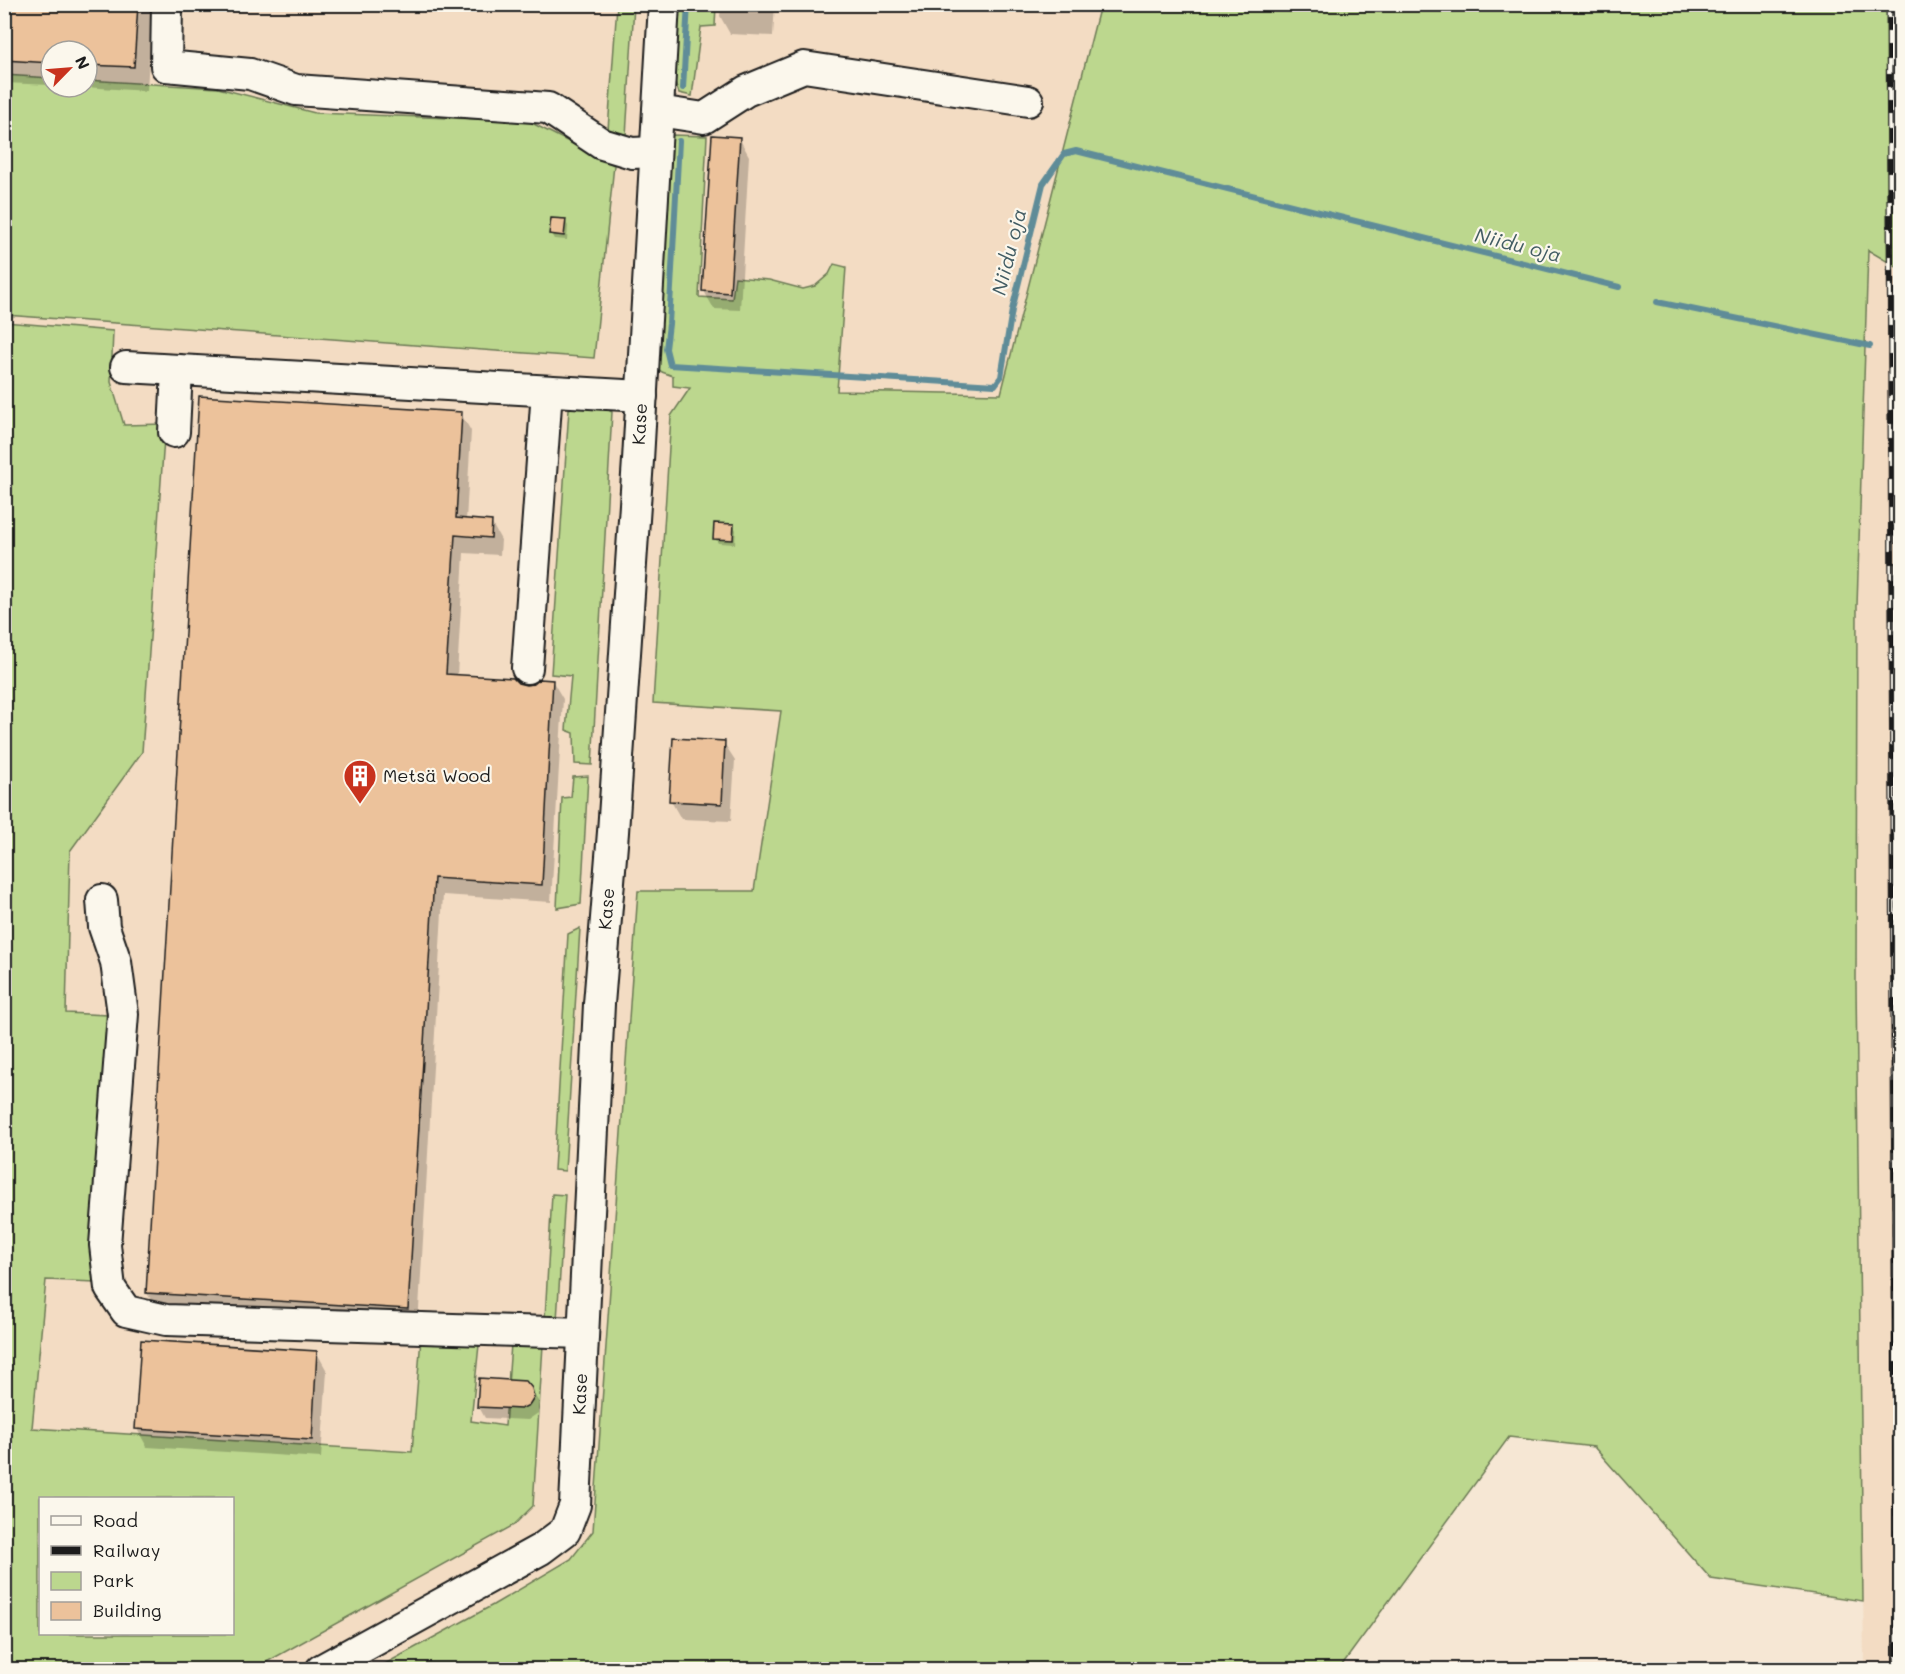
<svg xmlns="http://www.w3.org/2000/svg" width="1905" height="1674" font-family="Mali,sans-serif">
	<style>
		.built { fill: #f3dcc3; fill-rule: evenodd }
		.green { fill: #bcd78e; stroke: #6c7a55; stroke-width: 1.5; fill-rule: evenodd }
		.shadow { fill: #0003 }
		.lines { fill: none; stroke-linecap: round; stroke-linejoin: round }
		.stream { stroke: #5f8c98; stroke-width: 6 }
		.building { fill: #ecc29b; stroke: #1c1c1c; stroke-width: 1.5 }
		.minor-casing { stroke: #1c1c1c; stroke-width: 34 }
		.minor { stroke: #fbf7ec; stroke-width: 30 }
		.rail-casing { stroke: #1c1c1c; stroke-width: 7 }
		.rail { stroke: #fbf7ec; stroke-width: 4.5; stroke-dasharray: 14; stroke-linecap: butt }
		.labels { text-anchor: middle; stroke-width: 4.5; stroke-linejoin: round; paint-order: stroke }
		.street-label { font-size: 18px; fill: #1c1c1c; stroke: #fbf7ec }
		.poi-label { font-size: 18px; fill: #1c1c1c; stroke: #fbf7ec; text-anchor: start }
		.water-label { font-size: 20px; font-style: italic; fill: #435d64; stroke: #fbf7ec }
	</style>
	<rect width="100%" height="100%" fill="#f6e7d4"/>
	<filter id="ink" filterUnits="userSpaceOnUse"><feTurbulence type="fractalNoise" baseFrequency=".0167" numOctaves="2"/><feDisplacementMap in="SourceGraphic" scale="12" xChannelSelector="R" yChannelSelector="G"/><feConvolveMatrix kernelMatrix="1 2 1 2 8 2 1 2 1" color-interpolation-filters="sRGB"/></filter>
	<g filter="url(#ink)">
		<!-- built -->
		<path class="built" d="M 5,5 L 1100,5 L 698,1593 L 662,1669 L 5,1669 L 4,315 L 593,358 L 614,165 L 528,121 L 315,113 L 218,88 L 87,80 L 87,51 L 51,51 L 51,78 L 5,75 ZM 40,1498 L 232,1498 L 232,1634 L 40,1634 Z
			M 1868,249 L 1900,269 L 1900,1669 L 1864,1670 L 1856,984 L 1857,606 Z"/>
		<!-- green -->
		<path class="green" d="M 617,5 L 634,5 L 626,136 L 615,135 L 608,130 Z
			M 677,5 L 716,5 L 715,26 L 701,27 L 692,96 L 679,93 L 673,76 Z
			M 1100,5 L 1900,5 L 1900,269 L 1868,250 L 1857,606 L 1856,984 L 1863,1601 L 1711,1579 L 1594,1447 L 1509,1437 L 1339,1669 L 374,1670 L 493,1605 L 571,1559 L 593,1531 L 638,891 L 754,891 L 781,711 L 653,703 L 671,416 L 690,388 L 673,386 L 673,376 L 662,372 L 655,366 L 668,143 L 672,135 L 707,136 L 699,297 L 732,299 L 735,277 L 769,280 L 803,289 L 815,286 L 829,274 L 834,264 L 846,267 L 837,391 L 1001,394 Z
			M 4,75 L 51,78 L 51,87 L 87,87 L 87,80 L 218,88 L 315,113 L 528,121 L 614,165 L 594,358 L 5,315 Z
			M 4,322 L 113,331 L 111,382 L 124,425 L 165,424 L 142,752 L 70,851 L 66,1013 L 108,1015 L 96,1282 L 46,1280 L 32,1428 L 412,1452 L 421,1338 L 479,1345 L 471,1421 L 505,1426 L 511,1344 L 543,1345 L 533,1506 L 514,1525 L 254,1669 L 5,1669 ZM 40,1498 L 232,1498 L 232,1634 L 40,1634 Z
			M 576,406 L 602,406 L 612,412 L 592,765 L 575,764 L 574,733 L 566,730 L 571,676 L 551,674 L 569,409 Z
			M 588,776 L 581,904 L 557,908 L 562,798 L 571,797 L 573,777 Z
			M 580,928 L 565,1171 L 554,1170 L 568,934 Z
			M 552,1194 L 565,1195 L 557,1320 L 545,1318 Z"/>
		<!-- shadow -->
		<path class="shadow" d="M 4,4 L 152,4 L 147,91 L 84,87 L 87,87 L 87,51 L 51,51 L 51,85 L 4,83 Z
			M 721,4 L 775,4 L 773,36 L 730,34 L 720,16 Z
			M 739,138 L 749,156 L 740,310 L 714,309 L 704,291 Z
			M 565,220 L 568,226 L 567,240 L 554,239 L 551,234 Z
			M 461,414 L 471,431 L 466,521 L 491,522 L 501,540 L 500,555 L 464,553 L 457,676 L 526,687 L 553,682 L 563,699 L 551,902 L 443,895 L 418,1326 L 157,1310 L 147,1293 Z
			M 733,525 L 736,530 L 735,544 L 718,543 L 715,538 Z
			M 724,743 L 735,760 L 731,821 L 681,819 L 671,801 Z
			M 317,1353 L 327,1371 L 321,1458 L 147,1447 L 137,1429 Z
			M 531,1389 L 538,1401 L 540,1410 L 538,1413 L 528,1420 L 485,1418 L 479,1407 Z"/>
		<g class="lines">
			<!-- stream -->
			<path class="stream" d="M 683,88 L 688,4
				M 679,141 L 669,324 L 666,349 L 670,365 L 995,385 L 1001,377 L 1012,310 L 1043,184 L 1064,154 L 1076,151 L 1619,287
				M 1657,302 L 1870,346"/>
		</g>
		<!-- building -->
		<path class="building" d="M 4,4 L 138,4 L 134,67 L 87,65 L 87,51 L 51,51 L 51,63 L 4,60 Z
			M 712,135 L 740,137 L 730,293 L 702,291 Z
			M 551,218 L 566,219 L 564,236 L 549,234 Z
			M 199,396 L 462,412 L 456,518 L 492,521 L 491,538 L 455,535 L 446,674 L 513,678 L 518,683 L 526,685 L 534,684 L 540,679 L 553,680 L 542,885 L 434,878 L 408,1309 L 146,1293 Z
			M 714,523 L 734,524 L 733,540 L 713,539 Z
			M 673,738 L 725,741 L 722,804 L 669,801 Z
			M 141,1340 L 317,1351 L 312,1440 L 135,1429 Z
			M 479,1378 L 526,1381 L 532,1388 L 534,1397 L 529,1405 L 521,1409 L 477,1407 Z"/>
		<g class="lines">
			<!-- minor casing -->
			<g class="minor-casing">
				<g id="minor">
					<path d="M 167,4 L 166,66 L 250,74 L 296,90 L 548,108 L 602,144 L 632,153 L 655,152"/>
					<path d="M 658,111 L 704,118 L 746,91 L 804,67 L 1028,101"/>
					<path d="M 126,367 L 642,396"/>
					<path d="M 174,432 L 177,370"/>
					<path d="M 527,668 L 547,391"/>
					<path d="M 102,900 L 104,927 L 116,962 L 123,1014 L 105,1245 L 110,1288 L 126,1311 L 166,1320 L 583,1333"/>
					<path id="s1" d="M 321,1670 L 541,1549 L 565,1531 L 575,1505 L 599,1004 L 613,832 L 638,460 L 664,4"/>
				</g>
			</g>
			<!-- minor -->
			<use href="#minor" class="minor"/>
			<!-- rail casing -->
			<g class="rail-casing">
				<path id="rail" d="M 1889,4 L 1897,1670"/>
			</g>
			<!-- rail -->
			<use href="#rail" class="rail"/>
		</g>
	</g>
	<!-- icons -->
	<defs>
		<g id="building-pin" transform="scale(1.725)"><path d="M0 17L-7.5 6A9.5 9.5 0 1 1 7.5 6Z" fill="#c8321e" stroke="#fbf7ec"/><path d="M-4-6H4V6H1V3H-1V6H-4ZM-2.5-4.3h1.7v1.8h-1.7ZM.8-4.3h1.7v1.8H.8ZM-2.5-1h1.7V.8h-1.7ZM.8-1h1.7V.8H.8Z" fill="#fff"/></g>
	</defs>
	<g fill-rule="evenodd">
		<use href="#building-pin" x="360" y="776"/>
	</g>
	<g class="labels">
		<!-- street labels -->
		<g class="street-label">
			<text dy="6" stroke="none"><textPath href="#s1" startOffset="1392">Kase</textPath></text>
			<text dy="6" stroke="none"><textPath href="#s1" startOffset="906">Kase</textPath></text>
			<text dy="6" stroke="none"><textPath href="#s1" startOffset="420">Kase</textPath></text>
		</g>
		<!-- poi labels -->
		<g class="poi-label">
			<text x="383" y="782">Metsä Wood</text>
		</g>
		<!-- water labels -->
		<g class="water-label">
			<text transform="translate(1518 245) rotate(14)" y="7">Niidu oja</text>
			<text transform="translate(1009 252) rotate(-76)" y="7">Niidu oja</text>
		</g>
	</g>
	<!-- margin -->
	<rect width="1905" height="1674" fill="none" stroke="#fbf7ec" stroke-width="24"/>
	<rect x="12" y="12" width="1881" height="1650" fill="none" stroke="#1c1c1c" stroke-width="2" filter="url(#ink)"/>
	<!-- legend -->
	<rect x="39" y="1497" width="195" height="138" fill="#fbf7ec" stroke="#a29f99" stroke-width="1.5"/>
	<rect x="51" y="1516" width="30" height="9" fill="#fbf7ec" stroke="#a29f99" stroke-width="1.5"/>
	<text x="93" y="1527" font-size="18" fill="#1c1c1c">Road</text>
	<rect x="51" y="1546" width="30" height="9" fill="#1c1c1c" stroke="#a29f99" stroke-width="1.5"/>
	<text x="93" y="1557" font-size="18" fill="#1c1c1c">Railway</text>
	<rect x="51" y="1572" width="30" height="18" fill="#bcd78e" stroke="#a29f99" stroke-width="1.5"/>
	<text x="93" y="1587" font-size="18" fill="#1c1c1c">Park</text>
	<rect x="51" y="1602" width="30" height="18" fill="#ecc29b" stroke="#a29f99" stroke-width="1.5"/>
	<text x="93" y="1617" font-size="18" fill="#1c1c1c">Building</text>
	<!-- north arrow -->
	<g transform="translate(69 69) rotate(65)"><circle r="28" fill="#fbf7ec" stroke="#a29f99" stroke-width="1.5"/>
	<path d="M0-4.5L10 22L0 15L-10 22Z" fill="#c8321e"/>
	<text y="-9" font-size="16" font-weight="bold" text-anchor="middle" fill="#1c1c1c">N</text>
	</g>
</svg>
